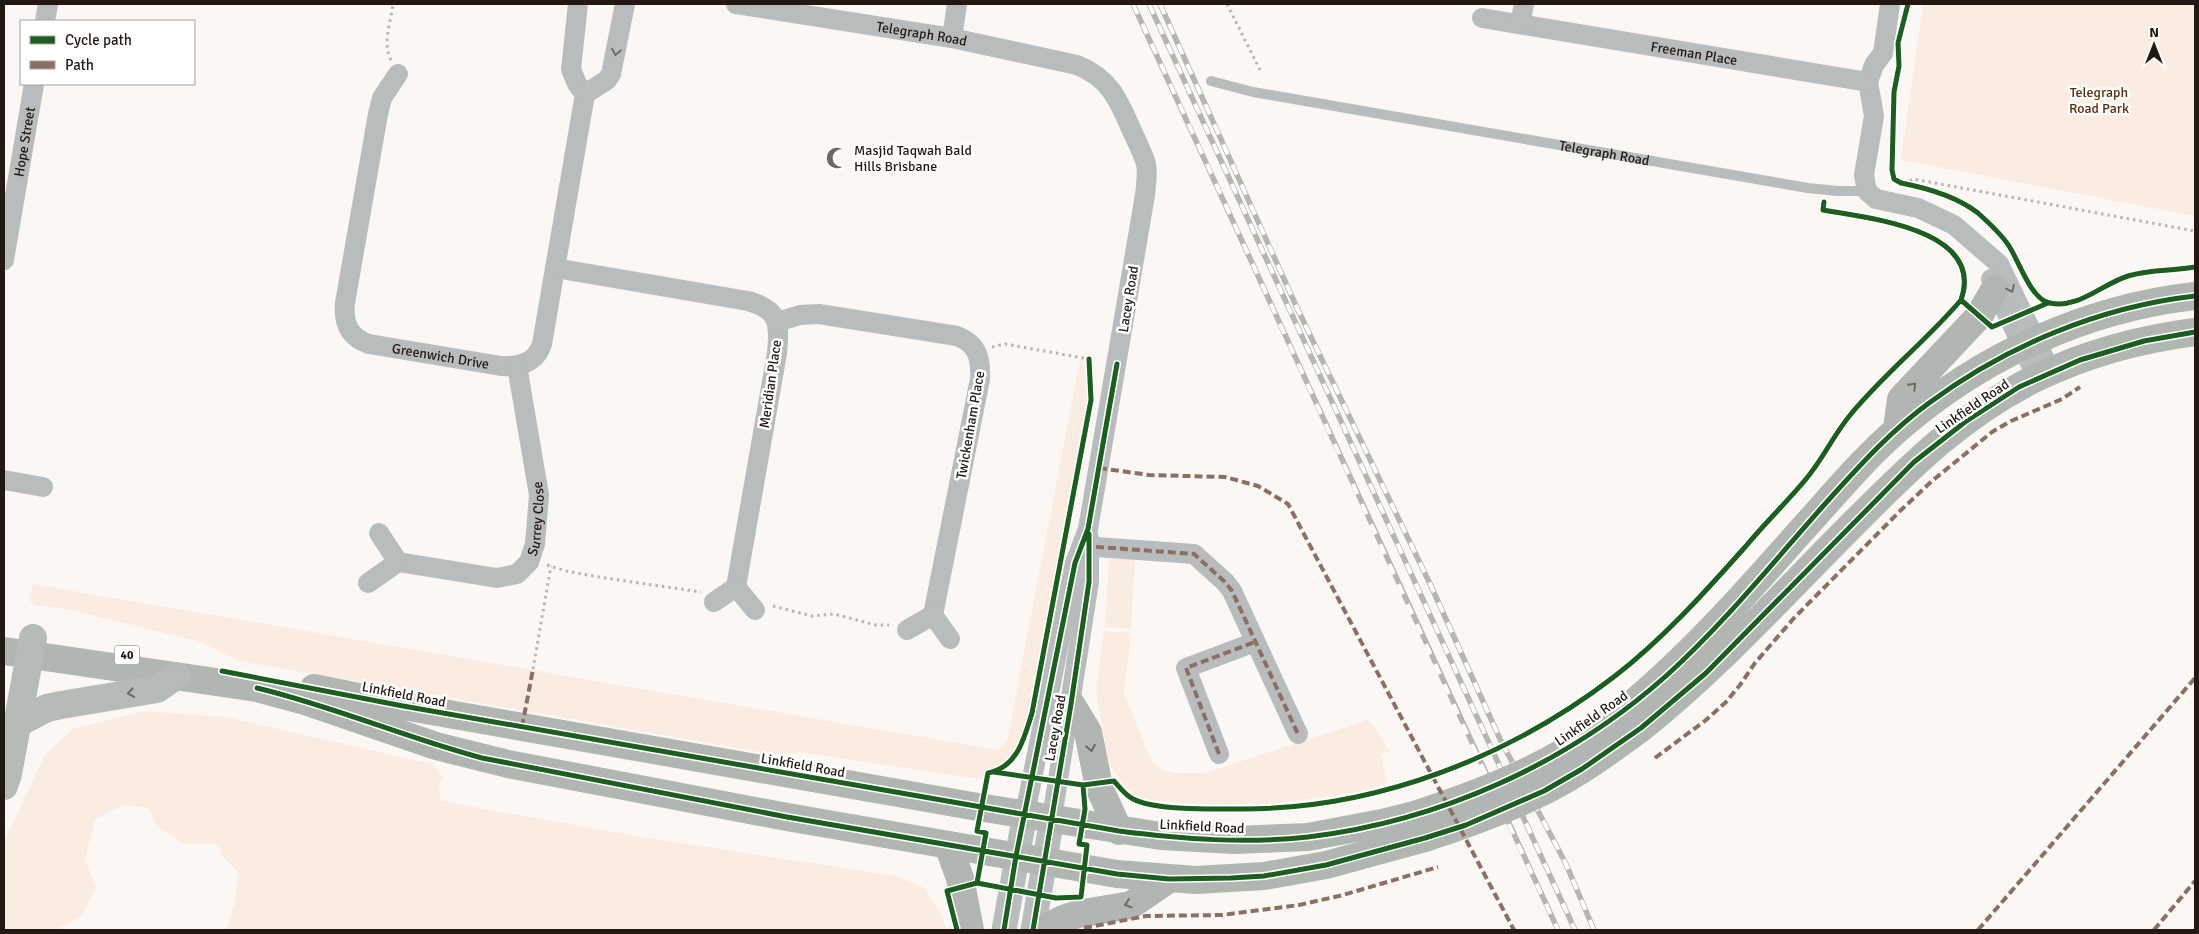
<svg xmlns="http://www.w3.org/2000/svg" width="2199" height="934" font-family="Signika,sans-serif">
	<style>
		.green { fill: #fbece2 }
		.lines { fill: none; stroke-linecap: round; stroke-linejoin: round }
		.path { stroke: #b4b6b5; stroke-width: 3; stroke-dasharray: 2.5 4; stroke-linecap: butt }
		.service { stroke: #b9bcbc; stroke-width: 10 }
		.minor { stroke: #b9bcbc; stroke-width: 20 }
		.tertiary { stroke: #b9bcbc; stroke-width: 25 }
		.primary { stroke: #b1b6b3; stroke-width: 28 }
		.motorway { stroke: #b6bbb8; stroke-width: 28 }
		.rail-casing { stroke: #b5b6b3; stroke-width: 5.5 }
		.rail { stroke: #fff; stroke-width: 4; stroke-dasharray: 11; stroke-linecap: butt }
		.primary-bridge { stroke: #b1b6b3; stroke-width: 28 }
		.quiet { stroke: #8d6e63; stroke-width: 4; stroke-dasharray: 8 4; stroke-linecap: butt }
		.cycleway-casing { stroke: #fff; stroke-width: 8 }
		.cycleway { stroke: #1b5e20; stroke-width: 5 }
		.oneway { stroke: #6e6a67 }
		.oneway2 { stroke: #6a6862 }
		.oneway3 { stroke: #6d6a65 }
		.labels { text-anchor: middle; stroke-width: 5; stroke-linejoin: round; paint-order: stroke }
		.shield { fill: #fff; stroke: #665e59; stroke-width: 1 }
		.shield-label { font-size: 12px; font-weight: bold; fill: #241912 }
		.street-label { font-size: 14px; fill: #241912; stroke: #fff }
		.park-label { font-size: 14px; fill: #5a2d09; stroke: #fff }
		.poi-label { font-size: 14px; fill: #241912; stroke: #fff; text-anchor: start }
	</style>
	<rect width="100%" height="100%" fill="#faf7f4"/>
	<!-- green -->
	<path class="green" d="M 1923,4 L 2195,4 L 2195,216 L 1901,160 Z
		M 1080,360 L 1084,361 L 1089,392 L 1030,705 C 1022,733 1019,763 986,770 L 985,775 L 980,779 L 804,753 L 771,754 L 239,661 L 198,641 L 67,609 L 35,605 L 29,600 L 33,584 L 997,750 L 1006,743 L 1008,736 Z
		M 1112,558 L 1135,559 L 1131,629 L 1105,627 L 1109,560 Z
		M 1104,631 L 1131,633 L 1124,694 L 1152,762 L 1161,769 L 1174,773 L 1205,773 L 1368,720 L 1378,731 L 1389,752 L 1381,754 L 1387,784 L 1358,792 L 1271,804 L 1201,804 L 1150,800 L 1139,797 L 1123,786 L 1108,760 L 1096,690 Z
		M 143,711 L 226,717 L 432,764 L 444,778 L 438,788 L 441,801 L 641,837 L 897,876 L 924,888 L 942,916 L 946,930 L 226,930 L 234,906 L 238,872 L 222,856 L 219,844 L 184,844 L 156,826 L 149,808 L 123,805 L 95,819 L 85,859 L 96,888 L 81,916 L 55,930 L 4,930 L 4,841 L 45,755 L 73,729 Z"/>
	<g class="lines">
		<!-- path -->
		<path class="path" d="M 1227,4 L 1260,70
			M 391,60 C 382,44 391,21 393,4
			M 1904,184 L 1913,179 L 2195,231
			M 992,347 L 1005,344 L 1089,359
			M 547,565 L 566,571 L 605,578 L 701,592
			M 773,606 L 812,616 L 834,614 L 876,625 L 889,625
			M 533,669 L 551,566"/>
		<!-- service -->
		<path class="service" id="s1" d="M 1211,81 L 1253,92 L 1808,188 L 1838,191 L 1867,191"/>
		<!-- minor -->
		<g class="minor">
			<path id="s2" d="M 736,4 L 952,38 L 1077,65 C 1110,78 1119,101 1132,131 C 1137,142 1143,153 1146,164 C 1148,174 1146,185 1145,195 L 1088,529 L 1075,563 L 1025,814"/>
			<path d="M 1890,4 L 1883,53 L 1874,65 L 1868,82 L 1874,116 L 1864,175 L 1867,191 L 1876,199 L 1918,208 L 1954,225 L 1999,264 L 2051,372"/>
			<path id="s3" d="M 1482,18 L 1868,82"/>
			<path d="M 45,21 L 48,4"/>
			<path d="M 1520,24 L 1524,4"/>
			<path d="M 952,38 L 957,4"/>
			<path id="s4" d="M 398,74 L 382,98 L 378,114 L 345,303 C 343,324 349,337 369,344 L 501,366 C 519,367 536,363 542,344 L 585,94 L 577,84 L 571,69 L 578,4"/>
			<path d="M 585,94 L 607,80 L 611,74 L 625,4"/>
			<path id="s5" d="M 4,260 L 34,84"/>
			<path d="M 555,268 L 748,301 C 779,309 780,324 777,353 L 736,587"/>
			<path d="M 1991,279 L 2037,378"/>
			<path d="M 777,322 L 800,315 L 819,314 L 957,336 C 978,344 981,359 980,379 L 933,615"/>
			<path d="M 4,480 L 43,487"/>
			<path d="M 1082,546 L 1194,554 L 1225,582 L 1232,591 L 1298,734"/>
			<path id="s6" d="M 398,562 L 497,578 L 517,574 L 529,562 L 535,544 L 539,495 L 517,366"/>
			<path d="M 368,583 L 398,562 L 379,533"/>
			<path d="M 714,602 L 736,587 L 755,610"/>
			<path d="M 907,630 L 933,615 L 950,639"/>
			<path d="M 1219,754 L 1186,668 L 1255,642"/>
			<path d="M 1052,818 L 1089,582 L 1089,538"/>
		</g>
		<!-- tertiary -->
		<path class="tertiary" d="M 1004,930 L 1025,814
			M 1033,930 L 1052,818"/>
		<!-- primary -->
		<path class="primary" d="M 1897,429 L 1901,399 L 1979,316 L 1995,289
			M 4,651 L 257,688 L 305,701 L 436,746 L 508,764 L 787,817 L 1117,874 L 1196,880 L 1264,876 L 1326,865 L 1425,838
			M 314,688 L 403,706 L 972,806 L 1161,836 L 1234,840 L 1308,837 L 1382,823 L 1414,815
			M 1071,704 L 1088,732 L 1099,787 L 1119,831
			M 1631,705 C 1693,653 1746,593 1800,532 C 1832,497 1863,459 1899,428 C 1981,356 2087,308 2195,296
			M 1641,728 C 1719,666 1786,591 1856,521 C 1912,465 1964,413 2036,378 C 2085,354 2141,339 2195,332
			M 948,845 L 960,878 L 970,930
			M 1041,930 L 1063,919 L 1078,914 L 1131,905 L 1169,879"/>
		<!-- motorway -->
		<path class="motorway" d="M 18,723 L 47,708 L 61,705 L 157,689 L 176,676
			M 4,786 L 8,774 L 33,638"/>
		<!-- rail casing -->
		<g class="rail-casing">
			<path id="rail" d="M 1133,4 C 1276,312 1414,622 1558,930
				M 1149,4 L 1575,930
				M 1160,4 L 1298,310 L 1432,588 L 1500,739 L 1566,864 L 1594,930"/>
		</g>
		<!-- rail -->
		<use href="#rail" class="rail"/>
		<!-- primary-bridge -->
		<path class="primary-bridge" d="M 1414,815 C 1469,797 1526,776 1575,745 C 1594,732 1612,718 1631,705
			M 1425,838 C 1465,825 1504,811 1542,792 C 1577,775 1610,751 1641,728"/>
		<!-- quiet -->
		<path class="quiet" d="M 1099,468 L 1149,475 L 1225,477 L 1258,486 L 1288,504 L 1514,930
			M 1084,546 L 1194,554 L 1225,582 L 1232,591 L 1298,734
			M 522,727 L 533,669
			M 1219,754 L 1186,668 L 1255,642
			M 1655,758 L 1706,720 L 1726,702 L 1740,685 L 1755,663 L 1794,618 L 1901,510 L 1932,481 L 1992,432 L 2011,421 L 2062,399 L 2080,387
			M 1084,928 L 1146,916 L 1222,915 L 1299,905 L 1343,895 L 1438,867
			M 1978,930 L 2195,678
			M 2154,930 L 2195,881"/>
		<!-- cycleway casing -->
		<g class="cycleway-casing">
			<path id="cycleway" d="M 1908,4 L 1898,43 L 1899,66 L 1894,92 L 1892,170 L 1894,179 L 1901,183 C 1927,188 1956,196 1978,213 C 1988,222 2002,235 2009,246 C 2019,261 2031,300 2050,303 C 2079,309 2102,284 2128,276 C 2150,269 2173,271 2195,267
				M 1961,300 L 1992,327 L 2048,303
				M 222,671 L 403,706 L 1119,831 C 1182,839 1245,844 1308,837 C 1440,821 1567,764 1666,676 C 1727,621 1778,556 1833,495 C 1862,463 1893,429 1929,403 C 2006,346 2099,307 2195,296
				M 257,688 C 333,706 406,738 482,758 L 787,817 L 1117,874 L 1169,879 L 1231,878 L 1264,876 L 1326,865 L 1425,838 L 1466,825 L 1544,791 L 1582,769 L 1641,728 L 1706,673 L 1914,462 L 1965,422 L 2019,387 L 2080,360 L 2144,341 L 2195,332
				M 994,772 L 1083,785 L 1085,809 L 1079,844 L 1087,845 L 1081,897 L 1056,898 L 977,883 L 986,833 L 977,831 L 988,773 C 1018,767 1024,738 1032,713 L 1091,400 L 1089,359
				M 1083,785 L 1114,781 C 1120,788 1125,795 1133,799 C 1156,811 1216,809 1243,809 C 1377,809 1510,757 1615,676 C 1664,638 1705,592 1746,546 C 1765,523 1787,502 1806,479 C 1823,459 1834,434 1851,414 C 1885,373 1927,340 1961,300 C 1986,229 1867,218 1823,210 L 1824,202
				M 957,930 L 947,891 L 977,883
				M 1004,930 L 1016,856 L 1075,563 L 1088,529 L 1117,364
				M 1033,930 L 1071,704 L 1089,582 L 1089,534"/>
		</g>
		<!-- cycleway -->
		<use href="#cycleway" class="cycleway"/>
	</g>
	<!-- one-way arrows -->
	<defs><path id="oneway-chevron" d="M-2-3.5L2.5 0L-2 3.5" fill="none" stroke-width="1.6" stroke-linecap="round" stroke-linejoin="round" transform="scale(1.25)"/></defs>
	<g class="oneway">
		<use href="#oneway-chevron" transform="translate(616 52) rotate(101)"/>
		<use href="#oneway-chevron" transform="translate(2011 289) rotate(65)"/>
	</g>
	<g class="oneway2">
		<use href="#oneway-chevron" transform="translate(1913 386) rotate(-46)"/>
		<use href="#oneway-chevron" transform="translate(1091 748) rotate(79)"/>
		<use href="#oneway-chevron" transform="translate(1128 904) rotate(161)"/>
	</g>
	<use class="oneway3" href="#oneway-chevron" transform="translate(131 693) rotate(170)"/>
	<!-- icons -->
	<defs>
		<g id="mosque-bare" transform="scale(1.725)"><path d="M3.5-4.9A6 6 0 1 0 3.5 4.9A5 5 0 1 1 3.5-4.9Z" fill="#6f6761" stroke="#fff" stroke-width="2.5" paint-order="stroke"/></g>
	</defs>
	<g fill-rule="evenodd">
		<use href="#mosque-bare" x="837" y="158"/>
	</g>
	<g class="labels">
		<!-- shield labels -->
		<rect class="shield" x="114.5" y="645.5" width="25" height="19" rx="4"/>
		<g class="shield-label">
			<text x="127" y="659">40</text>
		</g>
		<!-- street labels -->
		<g class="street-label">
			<text dy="5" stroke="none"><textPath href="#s2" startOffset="188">Telegraph Road</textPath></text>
			<text dy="5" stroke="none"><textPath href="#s3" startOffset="215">Freeman Place</textPath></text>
			<text dy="5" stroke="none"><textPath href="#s5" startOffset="120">Hope Street</textPath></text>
			<text dy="5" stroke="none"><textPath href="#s1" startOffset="400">Telegraph Road</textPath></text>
			<text transform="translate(1128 299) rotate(-81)" y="5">Lacey Road</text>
			<text dy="5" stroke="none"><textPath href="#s4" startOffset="362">Greenwich Drive</textPath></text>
			<text transform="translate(770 384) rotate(-82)" y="5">Meridian Place</text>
			<text transform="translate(1972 406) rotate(-34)" y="5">Linkfield Road</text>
			<text transform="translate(970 425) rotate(-80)" y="5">Twickenham Place</text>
			<text dy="5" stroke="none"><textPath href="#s6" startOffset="182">Surrey Close</textPath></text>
			<text transform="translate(404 694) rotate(11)" y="5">Linkfield Road</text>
			<text transform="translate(1591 718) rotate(-35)" y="5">Linkfield Road</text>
			<text transform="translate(1055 728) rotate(-80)" y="5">Lacey Road</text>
			<text transform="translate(803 765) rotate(10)" y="5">Linkfield Road</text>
			<text transform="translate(1202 826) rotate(3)" y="5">Linkfield Road</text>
		</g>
		<!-- park labels -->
		<g class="park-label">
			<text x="2099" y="97">Telegraph<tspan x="2099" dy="16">Road Park</tspan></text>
		</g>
		<!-- poi labels -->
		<g class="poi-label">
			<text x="854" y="155">Masjid Taqwah Bald<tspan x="854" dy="16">Hills Brisbane</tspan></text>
		</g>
	</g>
	<!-- border -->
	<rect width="2199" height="934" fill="none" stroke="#241912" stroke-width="10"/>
	<!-- legend -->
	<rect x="20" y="20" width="175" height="65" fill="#ffffff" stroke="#a7a3a0"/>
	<rect x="30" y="36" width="25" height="8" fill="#1b5e20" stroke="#a7a3a0"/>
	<text x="65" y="45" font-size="15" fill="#241912">Cycle path</text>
	<rect x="30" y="61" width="25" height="8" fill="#8d6e63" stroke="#a7a3a0"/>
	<text x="65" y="70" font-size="15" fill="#241912">Path</text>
	<!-- north arrow -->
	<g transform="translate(2154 45)" stroke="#ffffff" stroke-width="4" paint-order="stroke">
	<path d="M0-4L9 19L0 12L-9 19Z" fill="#241912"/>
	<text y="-8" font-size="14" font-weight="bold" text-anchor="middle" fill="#241912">N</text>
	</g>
</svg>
